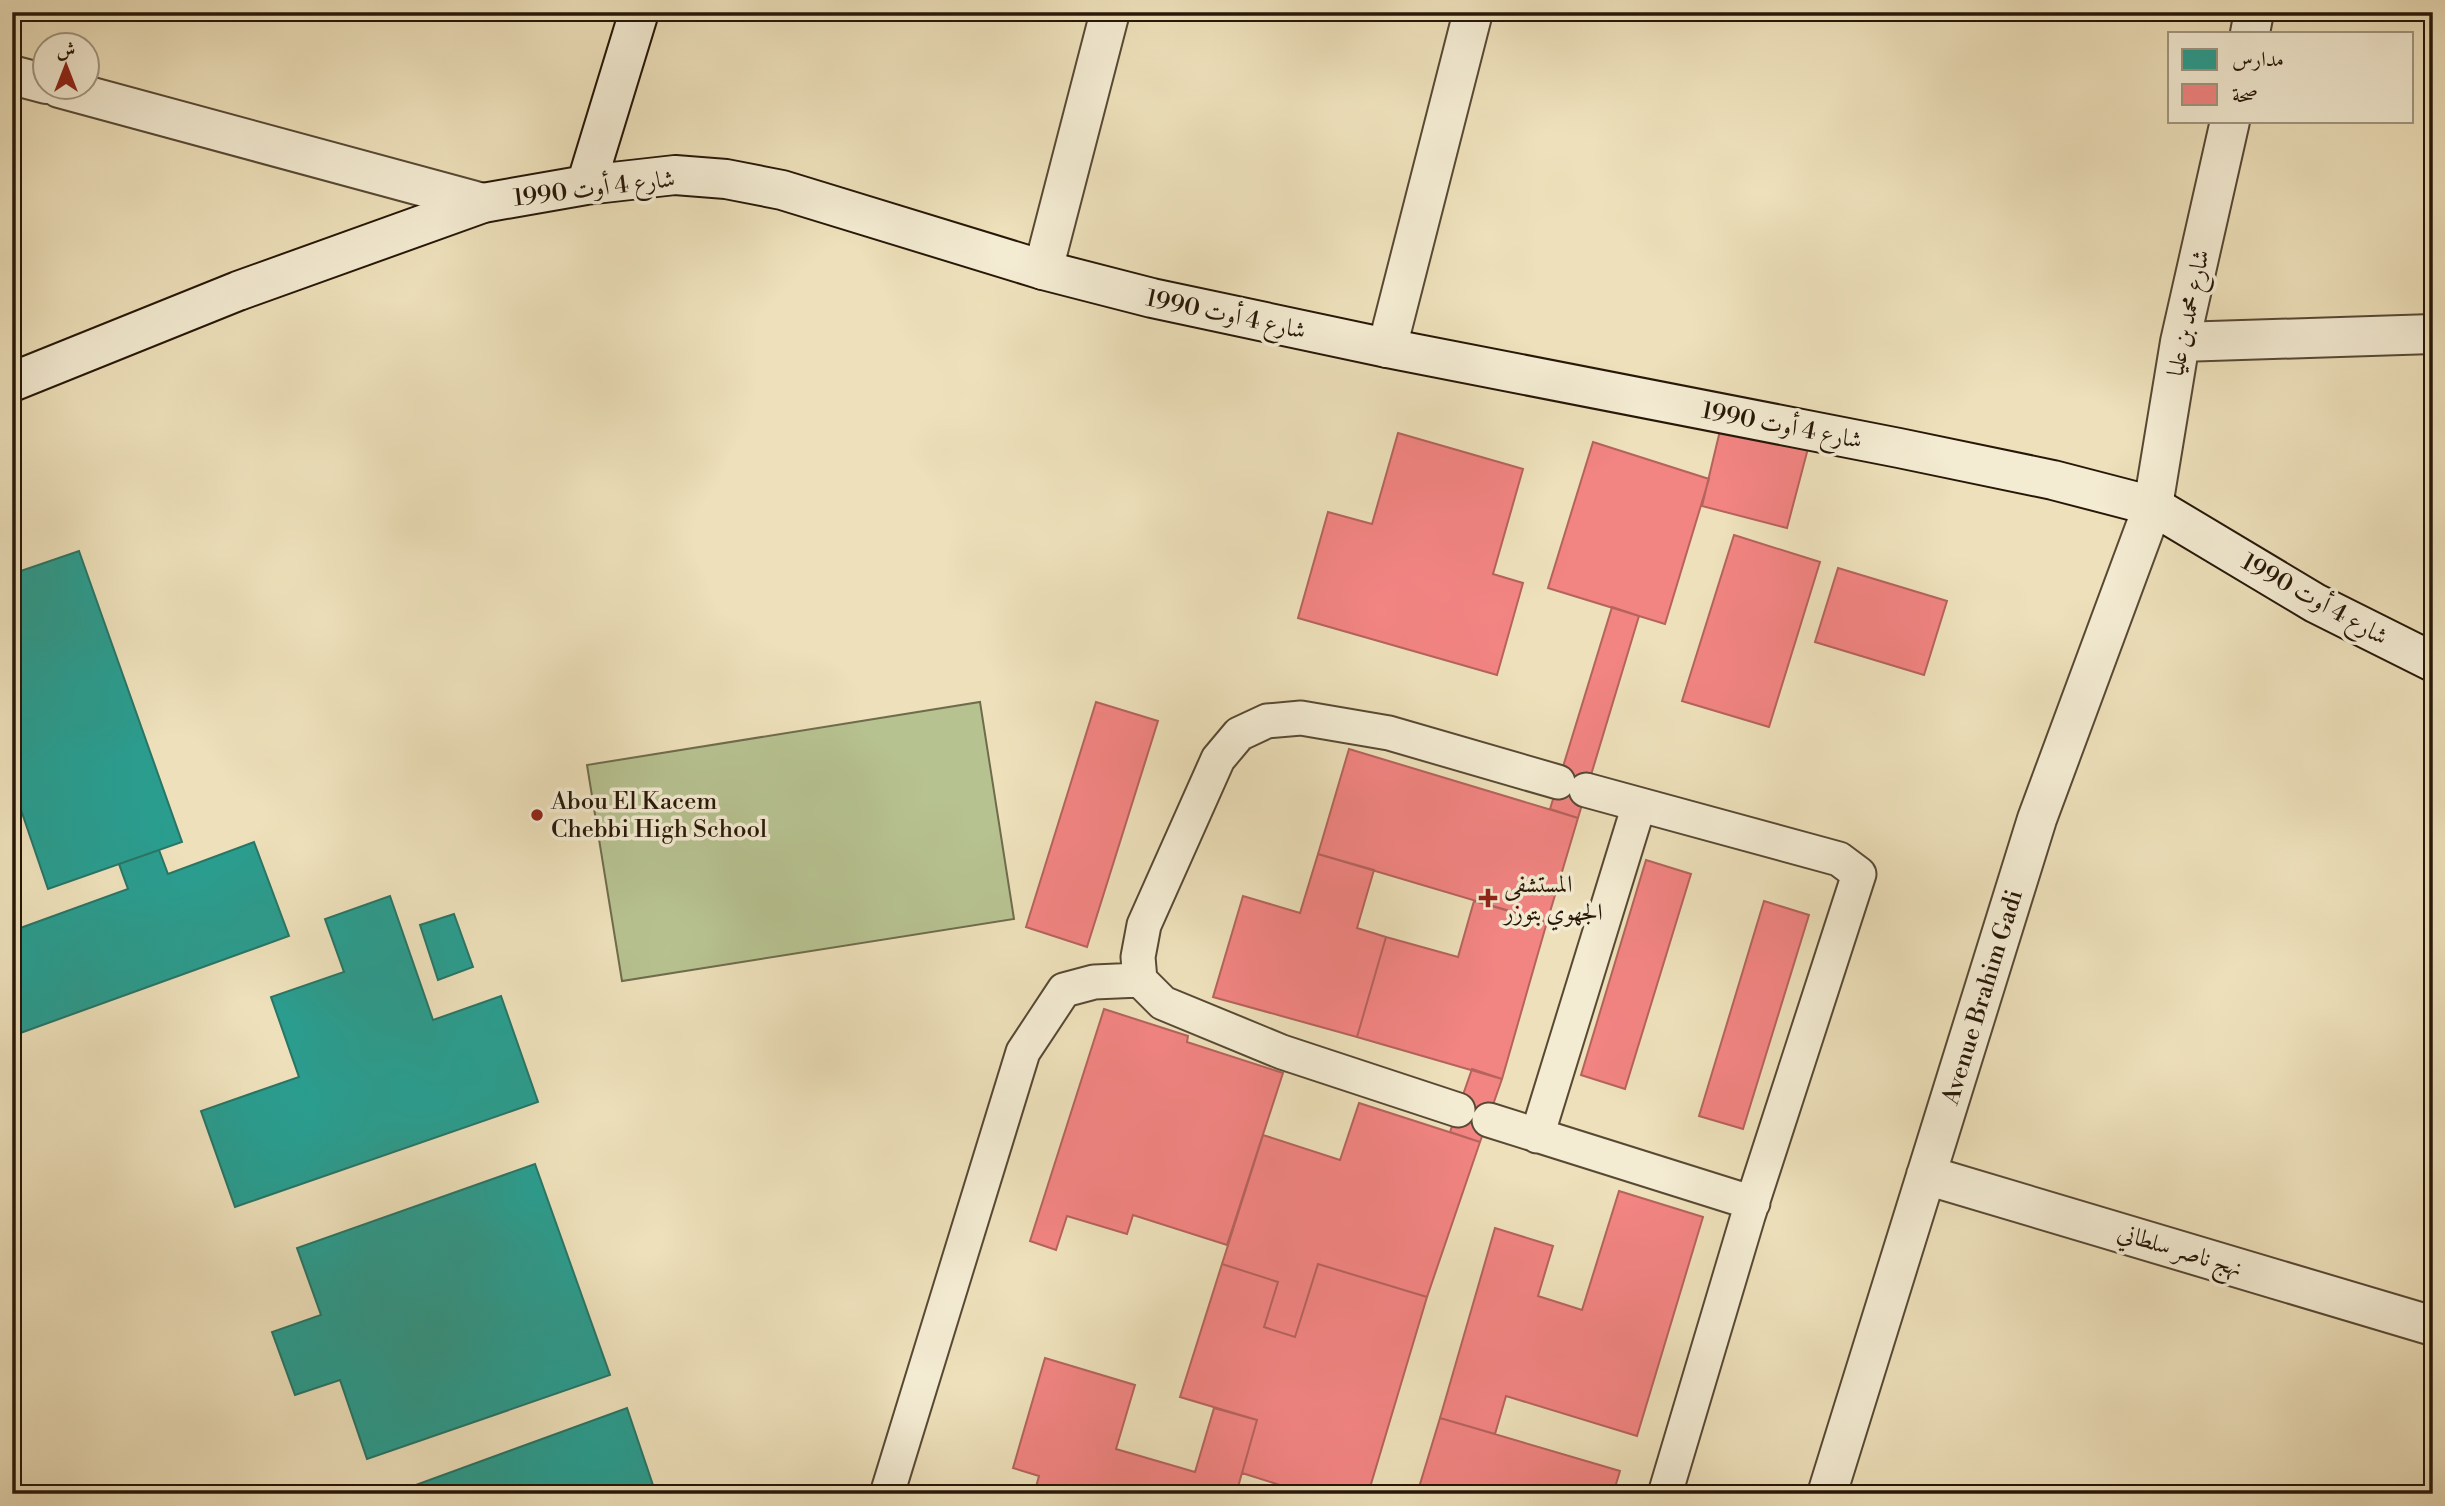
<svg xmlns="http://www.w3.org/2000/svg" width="2445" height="1506" font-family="'Libre Bodoni',Amiri,serif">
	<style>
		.green { fill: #b7c291; stroke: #6f6c4c; stroke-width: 2 }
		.schools { fill: #2a9d8f; stroke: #297566; stroke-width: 2 }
		.health { fill: #f28482; stroke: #b5635d; stroke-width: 2 }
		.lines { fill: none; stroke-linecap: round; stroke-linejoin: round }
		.lane-casing { stroke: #584934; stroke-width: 37 }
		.street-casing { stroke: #584934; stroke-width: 42 }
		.secondary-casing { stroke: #271708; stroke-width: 42 }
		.lane { stroke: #f3ebd2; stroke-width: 33 }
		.street { stroke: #f3ebd2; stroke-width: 38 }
		.secondary { stroke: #f3ebd2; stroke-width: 38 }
		.poi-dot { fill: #8f2418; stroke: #f3ebd2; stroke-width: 2.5 }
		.labels { text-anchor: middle; stroke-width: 7; stroke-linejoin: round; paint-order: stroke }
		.street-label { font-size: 24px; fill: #271708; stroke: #f3ebd2 }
		.poi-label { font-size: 24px; fill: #271708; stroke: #f3ebd2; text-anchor: start }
	</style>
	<rect width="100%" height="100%" fill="#ede0ba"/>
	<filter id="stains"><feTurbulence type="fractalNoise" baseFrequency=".00286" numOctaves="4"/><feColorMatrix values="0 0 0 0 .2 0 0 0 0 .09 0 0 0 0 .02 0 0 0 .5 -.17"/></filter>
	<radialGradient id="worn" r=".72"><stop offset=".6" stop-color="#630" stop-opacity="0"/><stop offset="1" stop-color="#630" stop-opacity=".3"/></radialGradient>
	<!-- green -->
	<path class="green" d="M 980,702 L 1014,919 L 622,981 L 587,765 Z"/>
	<!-- schools -->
	<path class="schools" d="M 79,551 L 182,842 L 48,889 L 21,810 L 12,813 L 12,574 Z
		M 254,842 L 289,936 L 12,1036 L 12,931 L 128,889 L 119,864 L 159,850 L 168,874 Z
		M 390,896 L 433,1020 L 501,996 L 538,1102 L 235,1207 L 201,1111 L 299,1077 L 271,997 L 344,972 L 325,919 Z
		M 454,914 L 473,967 L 438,980 L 420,925 Z
		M 535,1164 L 610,1375 L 367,1459 L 340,1380 L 295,1395 L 272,1332 L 321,1315 L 297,1248 Z
		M 627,1408 L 656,1494 L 400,1494 L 399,1491 Z"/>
	<!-- health -->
	<path class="health" d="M 1723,418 L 1811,437 L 1787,528 L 1702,506 Z
		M 1398,433 L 1523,469 L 1493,574 L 1523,583 L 1497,675 L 1298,618 L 1328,512 L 1372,524 Z
		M 1593,442 L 1709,479 L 1665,624 L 1548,588 Z
		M 1734,535 L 1820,562 L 1769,727 L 1682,701 Z
		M 1838,568 L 1947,601 L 1924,675 L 1815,642 Z
		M 1612,607 L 1639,616 L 1578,818 L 1550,809 Z
		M 1096,702 L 1158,721 L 1087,947 L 1026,927 Z
		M 1349,749 L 1578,818 L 1547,922 L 1318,854 Z
		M 1318,854 L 1374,870 L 1357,928 L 1386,937 L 1357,1037 L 1213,997 L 1243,896 L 1300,913 Z
		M 1646,860 L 1691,874 L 1625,1089 L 1581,1075 Z
		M 1474,901 L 1547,922 L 1502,1079 L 1357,1037 L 1386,937 L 1458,957 Z
		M 1764,901 L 1809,915 L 1743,1129 L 1699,1116 Z
		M 1104,1009 L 1188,1036 L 1187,1042 L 1283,1073 L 1227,1245 L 1133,1215 L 1127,1234 L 1067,1216 L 1056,1250 L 1030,1241 Z
		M 1472,1069 L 1502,1079 L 1480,1142 L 1450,1132 Z
		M 1359,1103 L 1480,1142 L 1427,1297 L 1318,1264 L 1295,1337 L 1264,1327 L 1278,1282 L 1222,1264 L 1263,1135 L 1340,1160 Z
		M 1619,1191 L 1703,1217 L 1637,1436 L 1506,1396 L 1495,1434 L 1440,1418 L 1495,1228 L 1553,1246 L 1538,1296 L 1582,1310 Z
		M 1222,1264 L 1278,1282 L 1264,1327 L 1295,1337 L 1318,1264 L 1427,1297 L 1368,1494 L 1308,1494 L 1242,1473 L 1257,1420 L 1180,1397 Z
		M 1045,1358 L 1135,1385 L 1116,1449 L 1195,1472 L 1214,1408 L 1257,1420 L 1236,1494 L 1034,1494 L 1039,1476 L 1013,1468 Z
		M 1440,1418 L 1620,1471 L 1613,1494 L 1417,1494 Z"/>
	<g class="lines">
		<!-- lane casing -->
		<g class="lane-casing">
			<path id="lane" d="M 1586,790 L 1839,859 L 1859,874 L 1748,1216 L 1665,1494
				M 1458,1110 L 1282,1052 L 1163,1003 L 1140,980 L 1138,957 L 1144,925 L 1218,759 L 1239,734 L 1267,721 L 1301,718 L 1389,733 L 1558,782
				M 1489,1120 L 1753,1203
				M 1537,1136 L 1639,805
				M 887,1494 L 1023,1052 L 1064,990 L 1094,982 L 1140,980"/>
		</g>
		<!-- street casing -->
		<g class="street-casing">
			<path id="street" d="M 2250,33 L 2254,12
				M 12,75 L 46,84
				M 59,88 L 483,203
				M 1043,270 L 1110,12
				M 2180,342 L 2433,334
				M 1387,348 L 1473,12
				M 1926,1175 L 2433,1326
				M 1827,1494 L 2037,819 L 2153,506 L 2180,342 L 2230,121"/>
		</g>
		<!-- secondary casing -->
		<g class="secondary-casing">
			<path id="secondary" d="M 586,185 L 639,12
				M 12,382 L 238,291 L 483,203 L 586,185 L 675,175 L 726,179 L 782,190 L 1043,270 L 1152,298 L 1387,348 L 1899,448 L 2053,480 L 2153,506 L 2315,603 L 2433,662"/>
		</g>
		<!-- lane -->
		<use href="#lane" class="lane"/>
		<!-- street -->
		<use href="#street" class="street"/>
		<!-- secondary -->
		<use href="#secondary" class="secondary"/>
	</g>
	<!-- markers -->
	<g class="poi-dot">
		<circle cx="537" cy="815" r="7"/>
		<path d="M1484.5 887.5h7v7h7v7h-7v7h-7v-7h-7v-7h7z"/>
	</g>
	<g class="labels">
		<!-- street labels -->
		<g class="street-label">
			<text transform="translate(594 188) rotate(-7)" y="8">شارع 4 أوت 1990</text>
			<text transform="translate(2188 313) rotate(-78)" y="8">شارع محمد بن عليا</text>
			<text transform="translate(1226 314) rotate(12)" y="8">شارع 4 أوت 1990</text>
			<text transform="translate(1782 425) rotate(11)" y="8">شارع 4 أوت 1990</text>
			<text transform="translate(2315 599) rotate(29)" y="8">شارع 4 أوت 1990</text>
			<text transform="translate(1982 997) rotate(-73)" y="8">Avenue Brahim Gadi</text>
			<text transform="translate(2180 1250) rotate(17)" y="8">نهج ناصر سلطاني</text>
		</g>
		<!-- poi labels -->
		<g class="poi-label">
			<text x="551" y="809">Abou El Kacem<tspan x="551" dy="28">Chebbi High School</tspan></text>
			<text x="1504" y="892">المستشفى<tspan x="1504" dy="28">الجهوي بتوزر</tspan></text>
		</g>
	</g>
	<!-- margin -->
	<rect width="2445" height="1506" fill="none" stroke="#ede0ba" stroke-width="42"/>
	<rect x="14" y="14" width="2417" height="1478" fill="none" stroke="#271708" stroke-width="3.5"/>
	<rect x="21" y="21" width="2403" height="1464" fill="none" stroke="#271708" stroke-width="2"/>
	<!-- legend -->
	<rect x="2168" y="32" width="245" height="91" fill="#f3ebd2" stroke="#a19681" stroke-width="2"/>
	<rect x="2182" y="49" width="35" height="21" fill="#2a9d8f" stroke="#a19681" stroke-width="2"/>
	<text x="2232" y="66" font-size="21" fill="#271708">مدارس</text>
	<rect x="2182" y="84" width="35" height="21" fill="#f28482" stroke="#a19681" stroke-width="2"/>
	<text x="2232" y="102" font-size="21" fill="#271708">صحة</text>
	<!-- north arrow -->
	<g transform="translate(66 66)"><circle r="33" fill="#f3ebd2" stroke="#a19681" stroke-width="2"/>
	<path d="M0-5L12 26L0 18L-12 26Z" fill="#8f2418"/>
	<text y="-10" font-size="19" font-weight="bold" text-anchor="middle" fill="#271708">ش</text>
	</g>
	<rect width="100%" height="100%" filter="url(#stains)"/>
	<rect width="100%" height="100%" fill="url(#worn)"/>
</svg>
